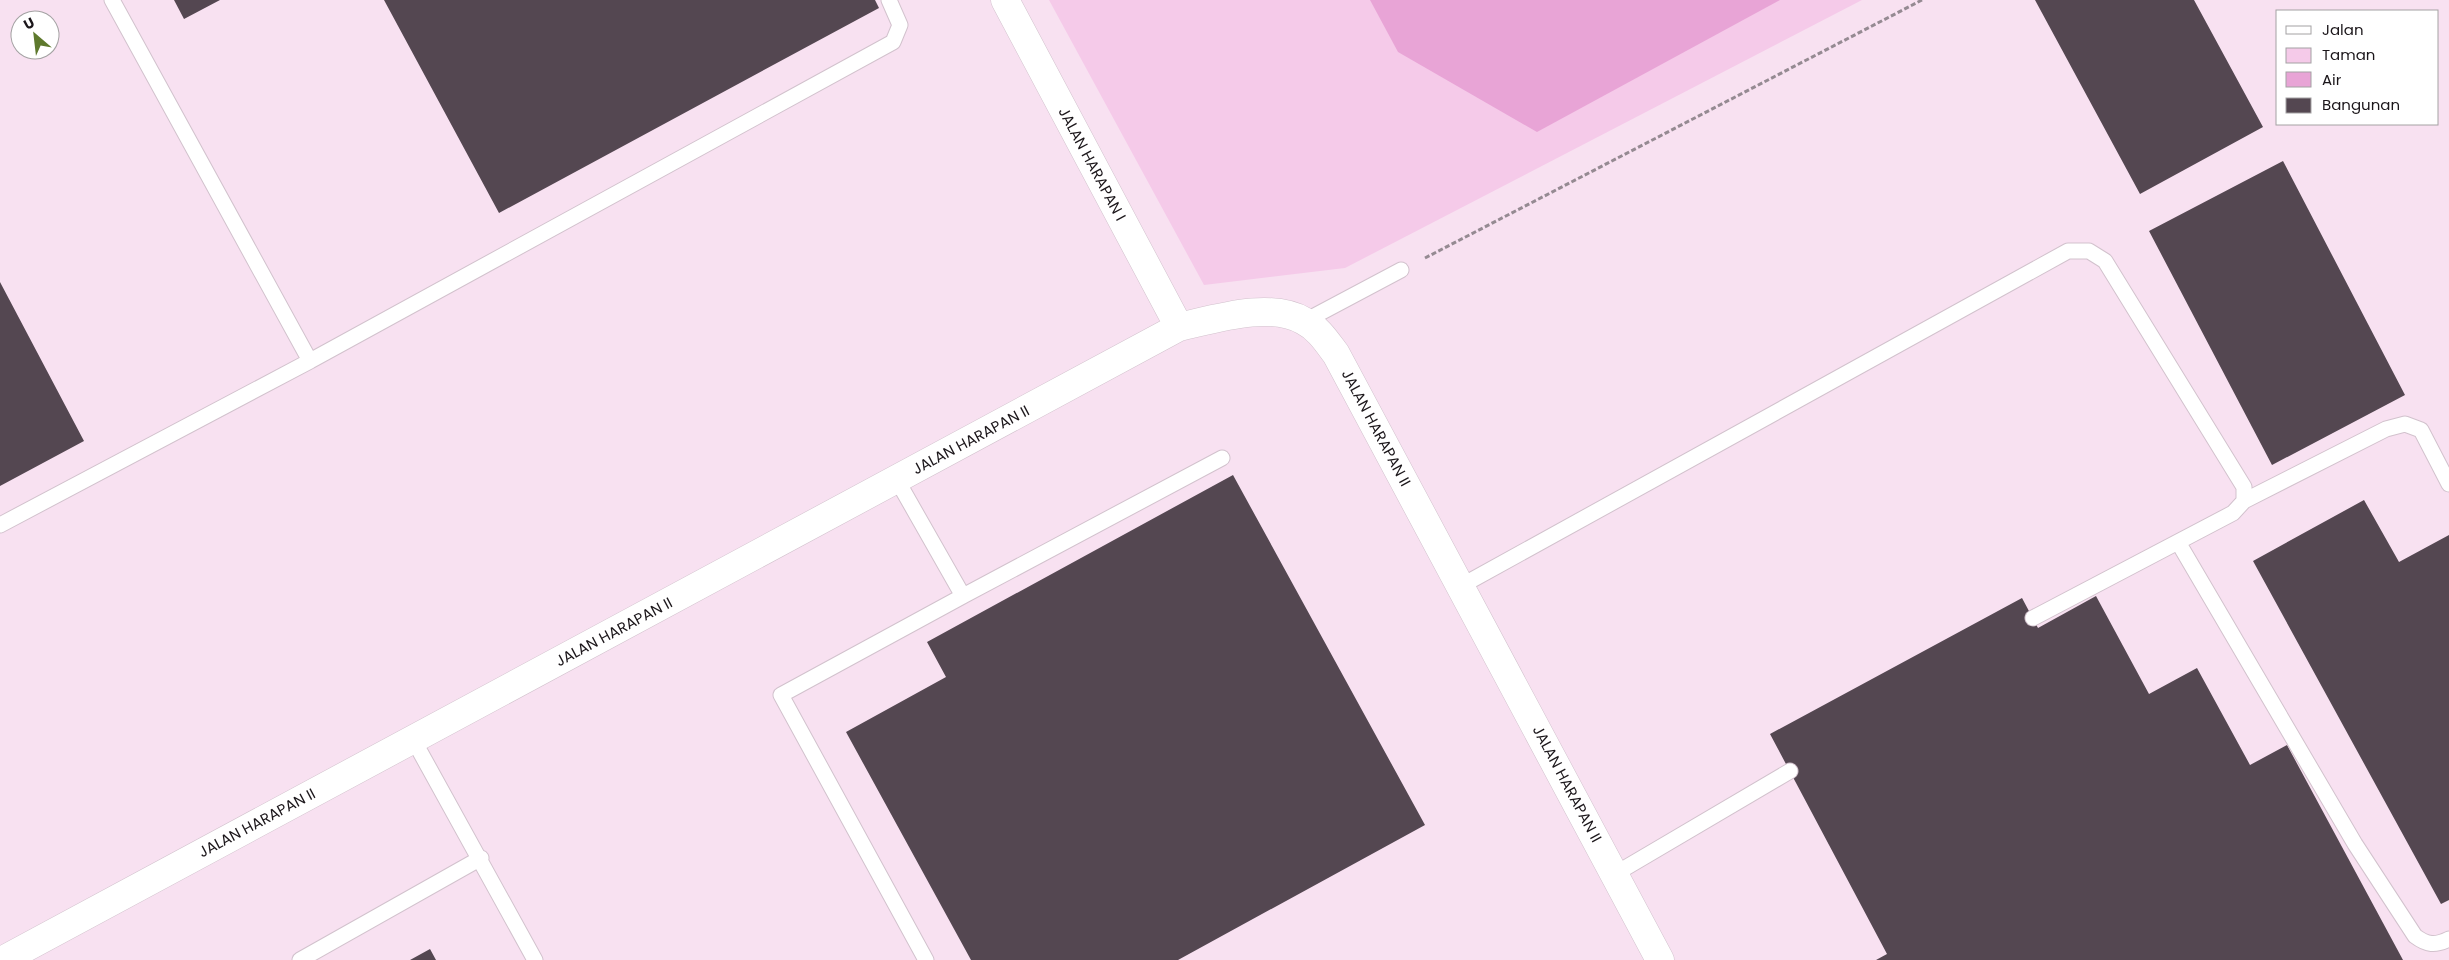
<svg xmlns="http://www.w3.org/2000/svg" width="2449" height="960" font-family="Poppins,sans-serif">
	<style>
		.built { fill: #f8e1f1; fill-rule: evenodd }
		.green { fill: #f5cae9 }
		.water { fill: #e8a4d6 }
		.building { fill: #544751 }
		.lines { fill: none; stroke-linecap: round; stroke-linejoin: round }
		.service-casing { stroke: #d2c2cd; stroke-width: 17 }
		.minor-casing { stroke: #d2c2cd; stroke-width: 29 }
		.path { stroke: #958a92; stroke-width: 3; stroke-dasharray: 5 2.5; stroke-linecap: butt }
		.service { stroke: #fff; stroke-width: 15 }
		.minor { stroke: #fff; stroke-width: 28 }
		.labels { text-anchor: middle; stroke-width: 5; stroke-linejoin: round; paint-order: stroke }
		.street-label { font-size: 15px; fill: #1b161a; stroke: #fff }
	</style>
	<rect width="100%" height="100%" fill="#fdedf8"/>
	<!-- built -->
	<path class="built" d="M 0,0 L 2449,0 L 2449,960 L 0,960 ZM 2278,11 L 2438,11 L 2438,124 L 2278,124 ZM 20,20 L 50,20 L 50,50 L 20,50 Z"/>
	<!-- green -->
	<path class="green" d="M 1049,0 L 1862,0 L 1345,268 L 1204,285 Z"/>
	<!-- water -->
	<path class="water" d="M 1370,0 L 1780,0 L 1537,132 L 1398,52 Z"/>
	<!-- building -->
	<path class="building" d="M 174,0 L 220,0 L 184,19 Z
		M 384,0 L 875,0 L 879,8 L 499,213 Z
		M 2035,0 L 2194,0 L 2263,127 L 2140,194 Z
		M 2283,161 L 2405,395 L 2272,465 L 2149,231 Z
		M 0,282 L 84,441 L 0,486 Z
		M 1233,475 L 1425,825 L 1178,960 L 971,960 L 846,732 L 946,677 L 927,642 Z
		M 2364,500 L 2399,562 L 2449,535 L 2449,900 L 2441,904 L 2253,561 Z
		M 2096,596 L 2149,694 L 2197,668 L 2250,765 L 2287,745 L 2403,960 L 1876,960 L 1887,954 L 1770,734 L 2022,598 L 2038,628 Z
		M 430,949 L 436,960 L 410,960 Z"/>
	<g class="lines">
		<!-- service casing -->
		<g class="service-casing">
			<path id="service" d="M 1305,321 L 1401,270
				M 310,361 L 893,42 L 900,25 L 889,0
				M 897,480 L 963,596 L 781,695 L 926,960
				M 0,525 L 310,361 L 112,0
				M 2178,542 L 2355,844 L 2415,936 C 2427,945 2435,946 2449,939
				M 1461,586 L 2068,251 L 2089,251 L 2105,261 L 2244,487 L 2244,501
				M 963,596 L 1222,458
				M 2033,618 L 2233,513 L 2244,501 L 2386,429 L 2405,424 L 2421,430 L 2449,484
				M 413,739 L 535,960
				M 1615,874 L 1790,771
				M 300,960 L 481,858"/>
		</g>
		<!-- minor casing -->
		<g class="minor-casing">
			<path id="minor" d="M 1005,0 L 1179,327
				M 3,960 L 1179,327 C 1215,319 1270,301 1304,321 C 1318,328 1327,342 1336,354 L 1660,960"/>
		</g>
		<!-- path -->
		<path class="path" d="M 1425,258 L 1922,0"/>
		<!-- service -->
		<use href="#service" class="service"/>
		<!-- minor -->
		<use href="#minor" class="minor"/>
	</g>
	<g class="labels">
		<!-- street labels -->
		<g class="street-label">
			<text transform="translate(1092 164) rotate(62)" y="5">JALAN HARAPAN I</text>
			<text transform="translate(1376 428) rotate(62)" y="5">JALAN HARAPAN II</text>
			<text transform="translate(971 440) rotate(-28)" y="5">JALAN HARAPAN II</text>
			<text transform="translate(614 632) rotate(-28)" y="5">JALAN HARAPAN II</text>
			<text transform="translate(1567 784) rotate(62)" y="5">JALAN HARAPAN II</text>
			<text transform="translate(257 823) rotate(-28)" y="5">JALAN HARAPAN II</text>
		</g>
	</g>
	<!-- legend -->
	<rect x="2276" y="10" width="162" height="115" fill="#ffffff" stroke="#a4a2a3"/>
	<rect x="2286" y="26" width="25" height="8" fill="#ffffff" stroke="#a4a2a3"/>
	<text x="2322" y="35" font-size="15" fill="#1b161a">Jalan</text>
	<rect x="2286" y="48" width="25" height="15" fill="#f5cae9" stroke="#a4a2a3"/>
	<text x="2322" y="60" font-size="15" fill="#1b161a">Taman</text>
	<rect x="2286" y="72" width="25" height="15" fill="#e8a4d6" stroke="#a4a2a3"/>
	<text x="2322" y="85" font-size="15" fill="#1b161a">Air</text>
	<rect x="2286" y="98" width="25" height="15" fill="#544751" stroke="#a4a2a3"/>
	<text x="2322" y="110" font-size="15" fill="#1b161a">Bangunan</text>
	<!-- north arrow -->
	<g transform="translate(35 35) rotate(332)"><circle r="24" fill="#ffffff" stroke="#a4a2a3"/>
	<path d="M0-4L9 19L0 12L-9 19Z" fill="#5e792d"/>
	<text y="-8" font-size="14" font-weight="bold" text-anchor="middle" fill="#1b161a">U</text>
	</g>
</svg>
